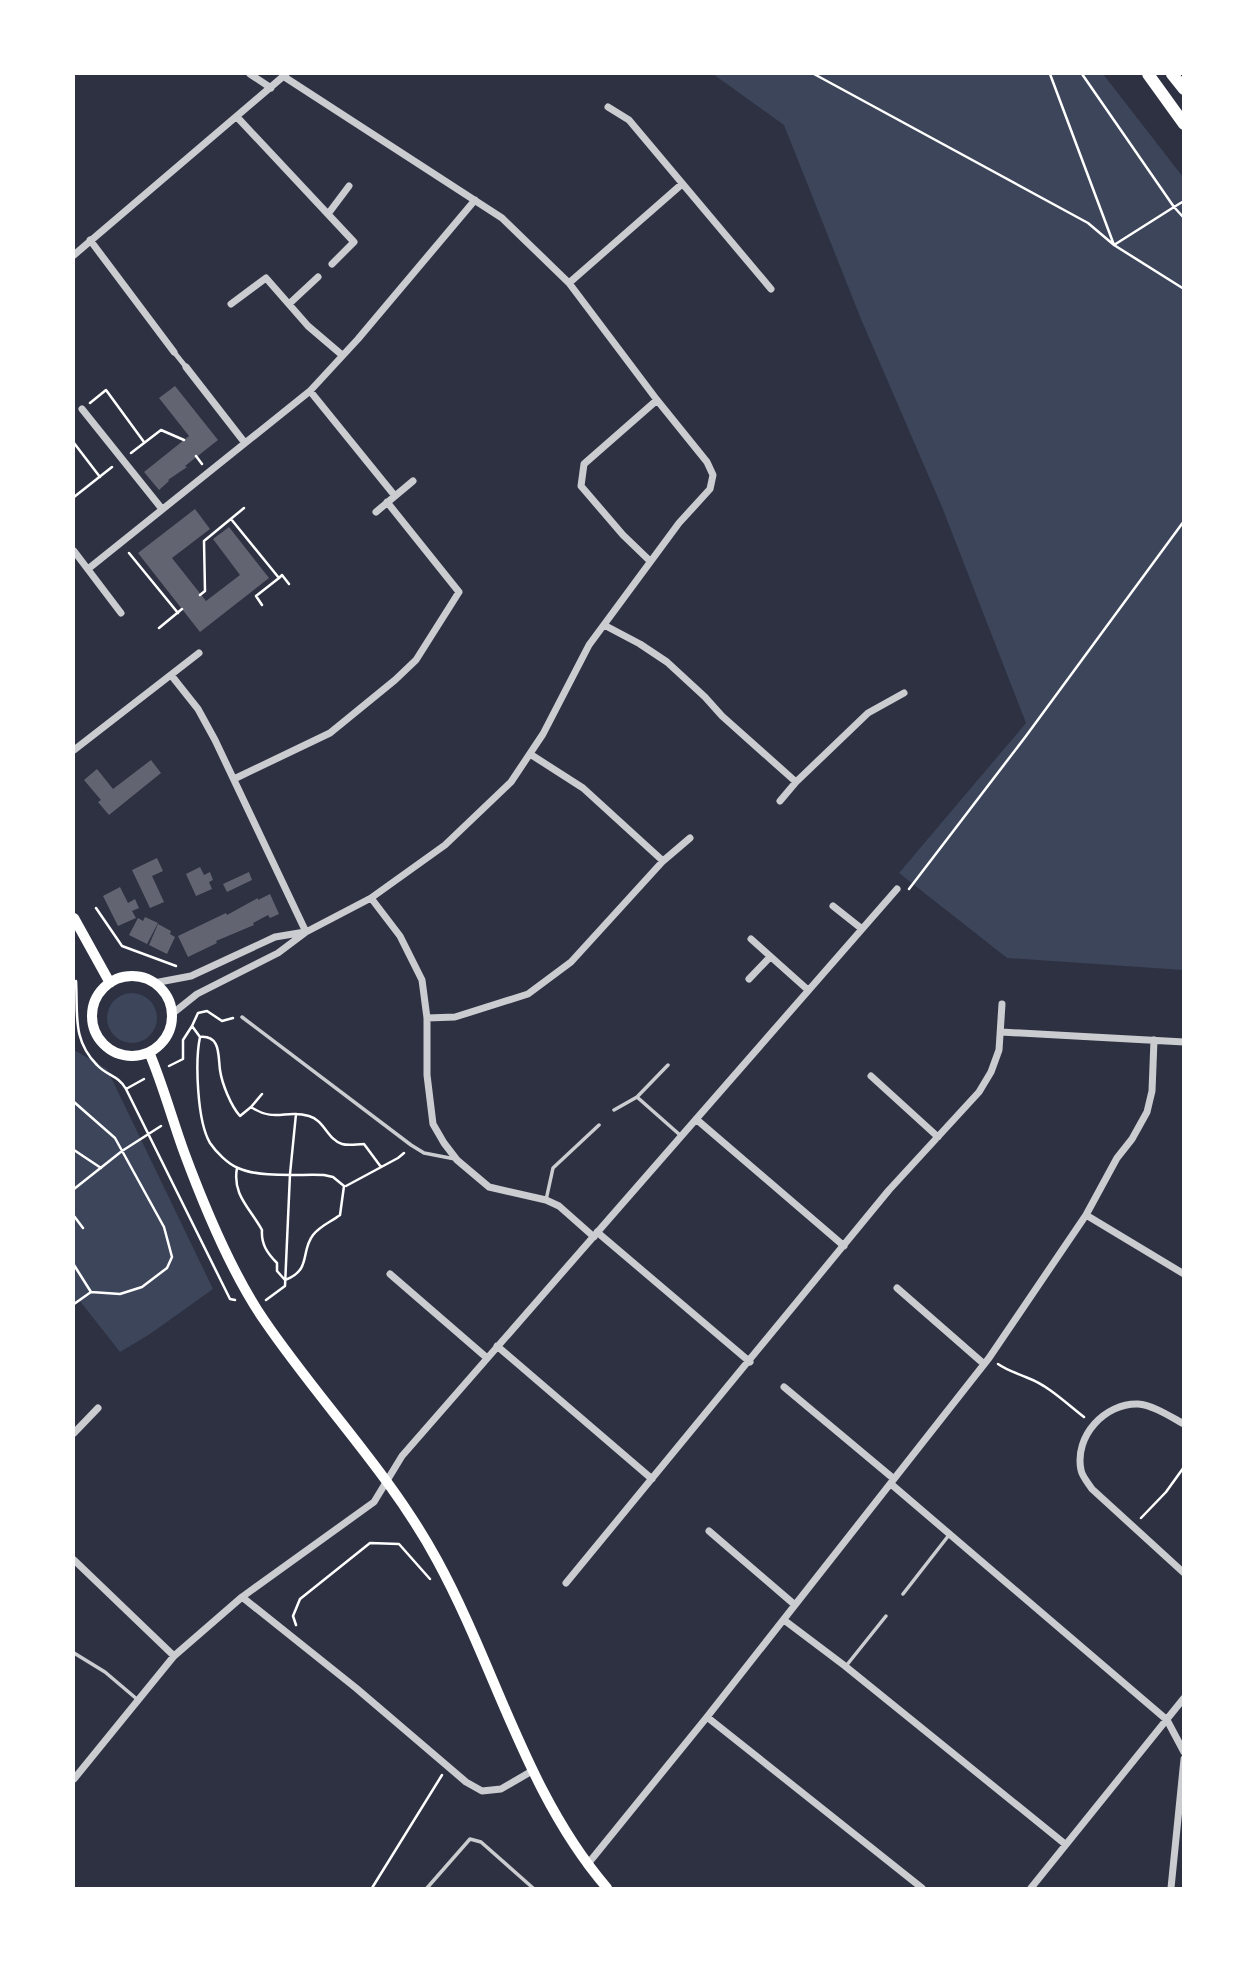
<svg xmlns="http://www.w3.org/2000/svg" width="1257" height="1962" font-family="Inter,sans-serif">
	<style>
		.green { fill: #3c4559 }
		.building { fill: #626471 }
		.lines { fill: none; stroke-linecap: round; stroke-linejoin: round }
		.path { stroke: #fff; stroke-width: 2.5 }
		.service { stroke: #caccd0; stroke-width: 3.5 }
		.pedestrian { stroke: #caccd0; stroke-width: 5 }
		.minor { stroke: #caccd0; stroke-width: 7 }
		.primary { stroke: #fff; stroke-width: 10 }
		.trunk { stroke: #fff; stroke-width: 12 }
	</style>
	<rect width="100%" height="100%" fill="#2d3142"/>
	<!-- green -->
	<path class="green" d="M 713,74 L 1103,74 L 1183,177 L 1183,970 L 1007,958 L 899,873 L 1026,723 L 942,507 L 861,319 L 784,125 Z
		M107 1018a25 25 0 1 1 50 0a25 25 0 1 1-50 0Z
		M 74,1050 L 107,1069 L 213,1289 L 150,1334 L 120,1352 L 79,1300 L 74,1306 Z"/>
	<!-- building -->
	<path class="building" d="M 175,386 L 218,440 L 185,466 L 187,467 L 168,480 L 169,481 L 159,490 L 144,472 L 189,436 L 159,398 Z
		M 195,509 L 210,529 L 172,558 L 206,601 L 240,575 L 213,539 L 229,527 L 269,578 L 200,632 L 138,553 Z
		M 151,760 L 161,773 L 109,815 L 98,802 L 101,800 L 84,780 L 97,769 L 113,789 Z
		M 157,858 L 163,871 L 152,876 L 164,902 L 150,908 L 132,870 Z
		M 200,867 L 204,875 L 210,872 L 213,880 L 209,882 L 212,889 L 196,896 L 186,874 Z
		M 249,872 L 252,880 L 227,892 L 223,884 Z
		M 120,887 L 128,903 L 135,899 L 139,908 L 132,911 L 136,918 L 118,926 L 103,896 Z
		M 270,894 L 279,914 L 270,918 L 268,915 L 253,923 L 254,925 L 216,941 L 217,943 L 188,957 L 178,936 L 226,913 L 227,915 L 258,898 L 258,900 Z
		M 145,917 L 158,923 L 147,944 L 129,935 L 138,918 L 143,921 Z
		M 158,924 L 171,931 L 170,934 L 175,937 L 167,954 L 149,945 Z"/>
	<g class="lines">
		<!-- path -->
		<path class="path" d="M 814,74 L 1088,223 L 1114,245 L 1174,207 L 1184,218
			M 1050,74 L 1114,245 L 1184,289
			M 1082,74 L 1174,207 L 1184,201
			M 90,403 L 106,390 L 144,442
			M 74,443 L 100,477
			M 131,453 L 161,430 L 184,440
			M 196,456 L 202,464
			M 74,497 L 112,467
			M 231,519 L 279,578 L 256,596 L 262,605
			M 129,553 L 178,613
			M 279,578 L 282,575 L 289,584
			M 200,595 L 205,591 L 204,541 L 244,508
			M 159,628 L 182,609
			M 909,889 L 1026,736 L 1184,521
			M 96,908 L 122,946 L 176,966
			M 76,981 C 78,1014 72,1040 97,1065 C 107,1076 118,1075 126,1089
			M 198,1013 L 192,1026 L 200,1037 C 195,1061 197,1121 210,1143 C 216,1152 228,1164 238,1168 C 260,1178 299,1174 324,1175 L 333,1177 L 344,1186
			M 198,1013 L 207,1011 L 222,1021 L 233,1018
			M 200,1037 C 221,1035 218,1056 220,1070 C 222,1084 231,1106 240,1116 L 251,1107 C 275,1123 286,1109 309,1116 C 324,1120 328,1140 342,1144 C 349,1146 357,1144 364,1144 L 381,1167
			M 169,1066 L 183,1059 L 183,1040 L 192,1026
			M 144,1079 L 126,1089 L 230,1299 L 235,1300
			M 74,1102 L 115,1138 L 164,1227 L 172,1257 L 167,1268 L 142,1287 L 120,1294 L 91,1292 L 74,1304
			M 251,1107 L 262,1094
			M 74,1150 L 101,1168
			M 237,1168 C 232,1195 250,1208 262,1230 C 261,1244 267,1253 277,1263 L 277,1271 L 285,1280 C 312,1270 300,1252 313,1235 C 321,1225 331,1222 340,1215 L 344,1186
			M 346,1186 L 398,1158 L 404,1153
			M 74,1189 L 122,1151 L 161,1126
			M 74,1216 L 83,1228
			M 74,1265 L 91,1292
			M 266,1300 L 285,1286 L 290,1174 L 296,1114
			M 998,1364 C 1008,1371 1017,1373 1028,1378 C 1049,1386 1066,1403 1084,1417
			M 1141,1518 L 1166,1492 L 1184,1467
			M 296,1625 L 293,1616 L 300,1599 L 370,1543 L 399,1544 L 430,1579
			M 372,1888 L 442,1775"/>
		<!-- service -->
		<path class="service" d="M 242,1017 L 411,1145 L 424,1153 L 455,1159
			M 668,1065 L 637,1097 L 680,1135
			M 614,1110 L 637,1097
			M 546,1200 L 553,1168 L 599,1125
			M 903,1594 L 949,1535
			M 74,1653 L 105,1672 L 138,1700
			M 846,1666 L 886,1616
			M 427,1888 L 470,1839 L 481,1842 L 533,1888"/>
		<!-- pedestrian -->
		<path class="pedestrian" d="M 174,352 L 186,367"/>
		<!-- minor -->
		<path class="minor" d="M 250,74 L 271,88
			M 608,107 L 629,120 L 771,289
			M 237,117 L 354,242 L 332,264
			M 328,214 L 349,186
			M 90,240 L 174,352
			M 74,255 L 286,74
			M 569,283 L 682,184
			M 231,304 L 266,278 L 308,326 L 342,355
			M 289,304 L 318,277
			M 186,367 L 245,443
			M 310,391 L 395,496
			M 82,409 L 162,509
			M 376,512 L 413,481
			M 74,551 L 121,613
			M 650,561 L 623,535 L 581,486 L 584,464 L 657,400
			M 88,569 L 310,391 L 358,339 L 475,200
			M 604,625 L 640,644 L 667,662 L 705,697 L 722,716 L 796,782
			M 171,675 L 198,709 L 215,740 L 306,932
			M 74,750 L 199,653
			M 530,754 L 583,788 L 663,861
			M 234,779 L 330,733 L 395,680 L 416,660 L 459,592 L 387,502
			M 780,801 L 796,782 L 868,713 L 904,693
			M 371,898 L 400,936 L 422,980 L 427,1018 L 427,1075 L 433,1124 L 444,1143 L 457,1160 L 489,1187 L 546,1200 L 559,1206 L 594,1237
			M 833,906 L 862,929
			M 751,939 L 808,990
			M 749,979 L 770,957
			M 154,983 L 191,976 L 275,937 L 305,932
			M 172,1014 L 197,994 L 278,953 L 306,932 L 371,898 L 445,845 L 511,782 L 543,734 L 589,645 L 679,523 L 710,489 L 713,475 L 707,462 L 657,400 L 569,283 L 502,218 L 283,76
			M 427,1018 L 455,1017 L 528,994 L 571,962 L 663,861 L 690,838
			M 1001,1032 L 1184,1042
			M 871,1076 L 938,1137
			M 696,1119 L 844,1246
			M 1086,1215 L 1184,1274
			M 597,1232 L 750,1362
			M 390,1274 L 487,1358
			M 897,1288 L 984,1364
			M 497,1346 L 652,1479
			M 784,1387 L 894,1479
			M 1184,1424 C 1171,1417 1153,1405 1138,1404 C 1105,1403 1074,1436 1081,1470 C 1082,1476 1088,1483 1092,1489 L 1184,1573
			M 74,1433 L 98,1408
			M 891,1484 L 1167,1720 L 1184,1752
			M 709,1531 L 795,1605
			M 74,1560 L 174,1656
			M 566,1583 L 889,1190 L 979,1092 L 991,1072 L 999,1050 L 1002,1004
			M 242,1597 L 356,1688 L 466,1782 L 482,1791 L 501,1789 L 532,1771
			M 784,1620 L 845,1666 L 1065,1844
			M 707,1717 L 922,1888
			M 74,1779 L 174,1656 L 242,1597 L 374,1502 L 402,1456 L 897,889
			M 587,1865 L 707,1717 L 989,1358 L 1086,1215 L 1117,1158 L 1132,1139 L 1147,1112 L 1152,1091 L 1154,1040
			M 1031,1888 L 1184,1698
			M 1171,1888 L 1184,1759"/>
		<!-- primary -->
		<path class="primary" d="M 74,918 L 110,983
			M92 1016a40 40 0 1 1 80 0a40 40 0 1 1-80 0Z
			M 149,1052 C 163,1085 172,1119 184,1152 C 204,1206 231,1272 264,1320 C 319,1401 390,1473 437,1560 C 496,1668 526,1794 607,1888"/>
		<!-- trunk -->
		<path class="trunk" d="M 1148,74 L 1184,124
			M 1172,74 L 1184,89"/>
	</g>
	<!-- border -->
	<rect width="1257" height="1962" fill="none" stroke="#ffffff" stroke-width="150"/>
</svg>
